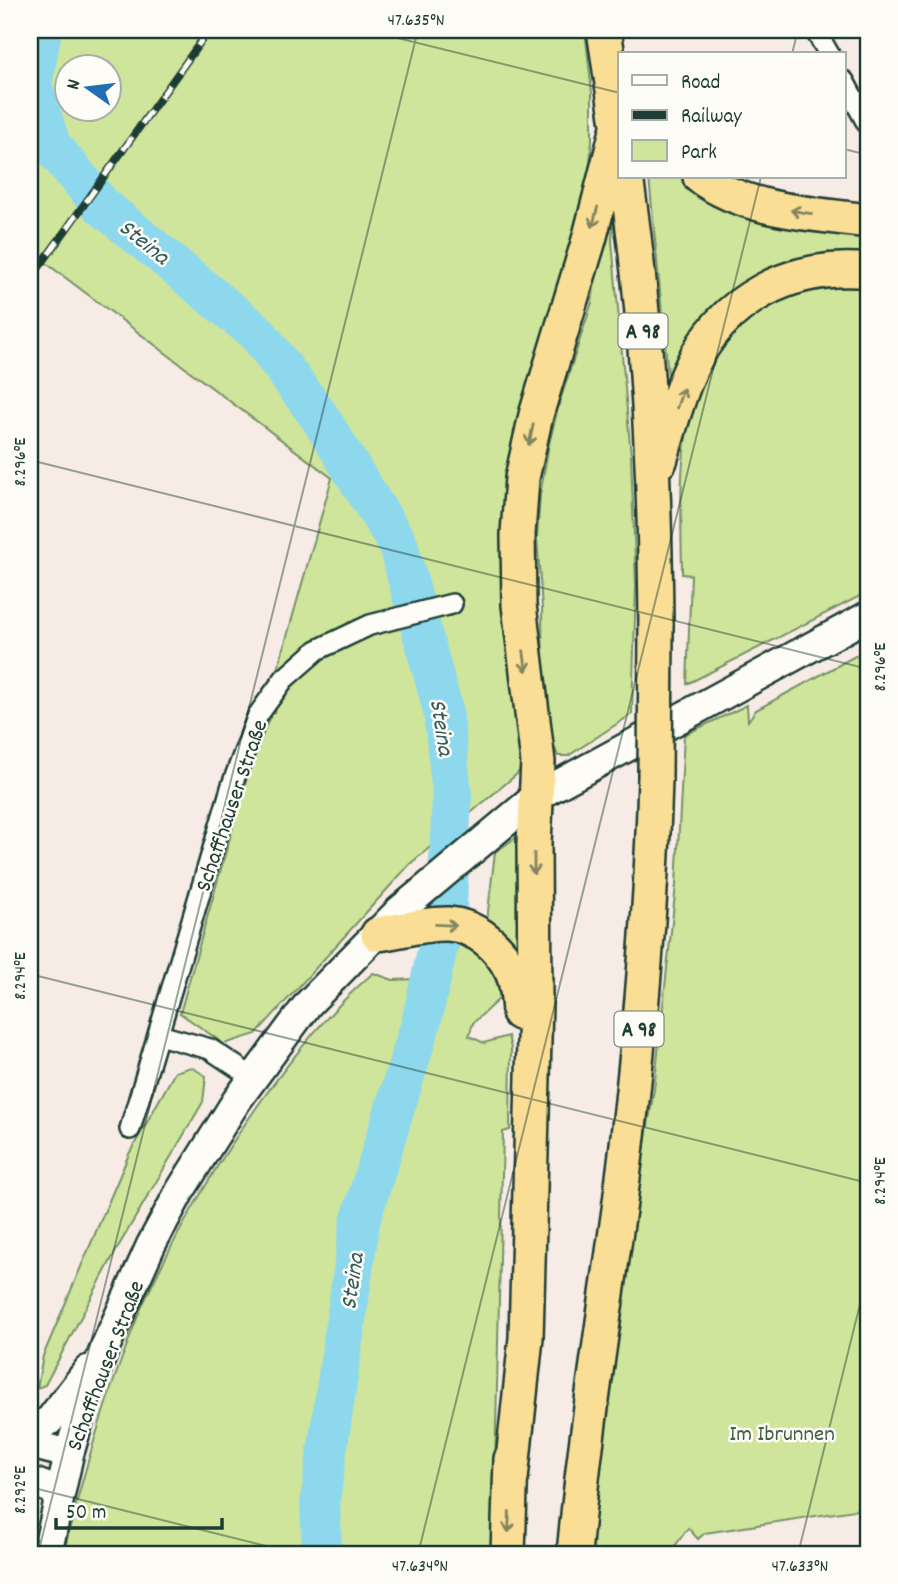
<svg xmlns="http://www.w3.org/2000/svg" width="898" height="1584" font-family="Dekko,sans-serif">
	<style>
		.green { fill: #cee59b; stroke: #769168; stroke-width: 2; fill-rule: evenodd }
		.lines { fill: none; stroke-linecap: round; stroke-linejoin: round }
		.river { stroke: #8ed8ee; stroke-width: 40 }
		.minor-casing { stroke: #1f3d34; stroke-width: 24 }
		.secondary-casing { stroke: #1f3d34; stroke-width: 33 }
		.trunk-casing { stroke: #1f3d34; stroke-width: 38 }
		.minor { stroke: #fdfcf7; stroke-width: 19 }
		.secondary { stroke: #fdfcf7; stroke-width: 28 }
		.trunk { stroke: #fbde96; stroke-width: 33 }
		.rail-casing { stroke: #1f3d34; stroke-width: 8 }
		.rail { stroke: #fdfcf7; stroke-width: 5; stroke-dasharray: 16; stroke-linecap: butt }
		.trunk-bridge-casing { stroke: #1f3d34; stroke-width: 38; stroke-linecap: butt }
		.trunk-bridge { stroke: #fbde96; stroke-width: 33 }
		.oneway { stroke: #828560 }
		.ticks { fill: none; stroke: #1f3d34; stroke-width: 2; stroke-opacity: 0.45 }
		.labels { text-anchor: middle; stroke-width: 5; stroke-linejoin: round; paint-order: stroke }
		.shield { fill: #fdfcf7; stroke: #62766e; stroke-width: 2 }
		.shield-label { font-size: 21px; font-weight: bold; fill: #1f3d34 }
		.street-label { font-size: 23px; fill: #1f3d34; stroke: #fdfcf7 }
		.park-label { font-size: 23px; fill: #425f49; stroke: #fdfcf7 }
		.water-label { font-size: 24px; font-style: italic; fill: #355c59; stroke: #fdfcf7 }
		.neatline { fill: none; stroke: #1f3d34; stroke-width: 2.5 }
		.ticks-label { font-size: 18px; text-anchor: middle; fill: #1f3d34 }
	</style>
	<rect width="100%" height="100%" fill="#f7ebe5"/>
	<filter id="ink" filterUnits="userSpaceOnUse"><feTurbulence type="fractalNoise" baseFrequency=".0143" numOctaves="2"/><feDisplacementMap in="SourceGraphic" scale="14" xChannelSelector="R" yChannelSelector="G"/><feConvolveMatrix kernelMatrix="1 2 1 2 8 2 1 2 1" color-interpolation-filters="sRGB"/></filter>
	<g filter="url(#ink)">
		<!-- green -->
		<path class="green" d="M 30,30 L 585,30 L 592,93 L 592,141 L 588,183 L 543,341 L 524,764 L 517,774 L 410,864 L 256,1034 L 224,1044 L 180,1013 L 332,478 L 30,251 ZM 66,66 L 108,66 L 108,108 L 66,108 Z
			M 649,177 L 683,177 L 686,180 L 868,234 L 868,258 L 818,260 L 668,375 Z
			M 603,222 L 613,224 L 612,241 L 631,456 L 636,586 L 632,714 L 568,756 L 558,756 L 548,730 L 543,687 L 542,608 L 537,538 L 540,495 L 549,444 L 559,404 L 592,302 Z
			M 868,283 L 868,592 L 687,684 L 691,575 L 682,574 C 681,481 671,373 756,312 C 775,299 797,288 820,285 C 835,283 852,284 868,283 Z
			M 868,649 L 868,1508 L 705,1533 L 698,1539 L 688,1528 L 675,1546 L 675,1554 L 589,1554 L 620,1296 L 654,1089 L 676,885 L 684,735 L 747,705 L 748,721 L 756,710 Z
			M 520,835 L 520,966 L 486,928 L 495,852 Z
			M 449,942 C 481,950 494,965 501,997 L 473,1023 L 469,1036 L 484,1043 L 508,1036 L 511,1048 L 510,1130 L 503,1132 L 493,1554 L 69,1554 L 64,1552 C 80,1486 98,1422 122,1358 C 129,1340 135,1321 143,1304 C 176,1233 216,1164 261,1101 C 295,1054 329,1011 373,973 L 393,980 L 417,979 L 424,943 Z
			M 191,1067 L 206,1076 L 203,1102 L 118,1247 L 45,1385 L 37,1388 L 43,1356 L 129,1154 L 175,1072 Z"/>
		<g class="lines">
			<!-- river -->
			<path class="river" d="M 42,30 L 32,85 L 51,145 L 102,206 L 257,333 L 319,416 L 398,544 L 443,710 L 452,794 L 447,906 L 421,1023 L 360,1222 L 320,1501 L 322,1554"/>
			<!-- minor casing -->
			<g class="minor-casing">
				<path id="minor" d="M 815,30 L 829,54
					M 844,81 L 868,125
					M 159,1035 L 210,1049 L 252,1077
					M 130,1129 L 232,785 L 258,715 L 284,679 L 317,650 L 370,625 L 452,604"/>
			</g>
			<!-- secondary casing -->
			<g class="secondary-casing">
				<path id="secondary" d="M 30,1429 L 49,1421 L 88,1370
					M 30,1444 L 69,1454
					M 30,1481 L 60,1492
					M 47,1554 L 69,1454 L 84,1403 L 106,1345 L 151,1245 L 180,1191 L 237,1100 L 308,1004 L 399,911 L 537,796 L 868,616"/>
			</g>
			<!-- trunk casing -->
			<g class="trunk-casing">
				<path id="trunk" d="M 604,30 L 620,137
					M 626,177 C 648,325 655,476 656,626
					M 700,177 C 748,212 812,213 868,221
					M 660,461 C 669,431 677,398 690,370 C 721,299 793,263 868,271
					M 378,934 C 400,931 425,923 448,924 C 476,926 499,946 511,970 C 518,983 518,999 519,1013
					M 511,1479 L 526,1338 L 535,1003 L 534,843 L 538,762 L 519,605 L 518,534 L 522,478 L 536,415 L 589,240 L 618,127
					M 508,1554 L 511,1459
					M 574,1554 C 585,1436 604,1319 620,1202 C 638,1061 651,920 655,779"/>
			</g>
			<!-- minor -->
			<use href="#minor" class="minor"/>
			<!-- secondary -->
			<use href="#secondary" class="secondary"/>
			<!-- trunk -->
			<use href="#trunk" class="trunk"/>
			<!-- rail casing -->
			<g class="rail-casing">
				<path id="rail" d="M 30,280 L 209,30"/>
			</g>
			<!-- rail -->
			<use href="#rail" class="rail"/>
			<!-- trunk-bridge casing -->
			<g class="trunk-bridge-casing">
				<path id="trunk-bridge" d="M 655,779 L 656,626"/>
			</g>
			<!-- trunk-bridge -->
			<use href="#trunk-bridge" class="trunk-bridge"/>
		</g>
		<!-- one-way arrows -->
		<defs><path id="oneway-shaft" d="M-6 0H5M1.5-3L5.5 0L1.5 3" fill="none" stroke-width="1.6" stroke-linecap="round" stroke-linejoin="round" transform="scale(1.75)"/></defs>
		<g class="oneway">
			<use href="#oneway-shaft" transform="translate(801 212) rotate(-171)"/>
			<use href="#oneway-shaft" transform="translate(595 217) rotate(105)"/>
			<use href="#oneway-shaft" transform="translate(680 398) rotate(-71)"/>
			<use href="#oneway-shaft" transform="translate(531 435) rotate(102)"/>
			<use href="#oneway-shaft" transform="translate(525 661) rotate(83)"/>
			<use href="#oneway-shaft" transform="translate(534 864) rotate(90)"/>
			<use href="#oneway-shaft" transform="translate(446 925) rotate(3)"/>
			<use href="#oneway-shaft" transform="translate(509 1522) rotate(92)"/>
		</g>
	</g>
	<!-- ticks -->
	<path class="ticks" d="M 365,30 L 620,93M 792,54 L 798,30M 30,62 L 38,30M 844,149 L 868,155M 30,460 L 868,669M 30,974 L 868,1183M 30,1487 L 298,1554M 38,1554 L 418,30M 418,1554 L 761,177M 798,1554 L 868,1272"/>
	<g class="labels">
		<!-- shield labels -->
		<g class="shield">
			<rect x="618.5" y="313.5" width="49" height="35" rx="5"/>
			<rect x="614.5" y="1011.5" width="49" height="35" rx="5"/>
		</g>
		<g class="shield-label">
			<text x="643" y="338">A 98</text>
			<text x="639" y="1036">A 98</text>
		</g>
		<!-- street labels -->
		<g class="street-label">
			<text transform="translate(230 805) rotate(-71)" y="8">Schaffhauser Straße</text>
			<text transform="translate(104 1365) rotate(-69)" y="8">Schaffhauser Straße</text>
		</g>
		<!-- park labels -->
		<g class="park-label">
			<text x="782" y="1440">Im Ibrunnen</text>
		</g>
		<!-- water labels -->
		<g class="water-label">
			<text transform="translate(145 241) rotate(39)" y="8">Steina</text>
			<text transform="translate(443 727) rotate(81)" y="8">Steina</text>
			<text transform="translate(351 1281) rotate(-82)" y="8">Steina</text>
		</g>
	</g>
	<!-- margin -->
	<rect width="898" height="1584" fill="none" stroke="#fdfcf7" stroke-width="77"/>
	<!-- legend -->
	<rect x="618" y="52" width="228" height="126" fill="#fdfcf7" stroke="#a4b0a9" stroke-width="2"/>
	<rect x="632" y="75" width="35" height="10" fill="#fdfcf7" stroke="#a4b0a9" stroke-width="2"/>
	<text x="681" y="88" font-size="21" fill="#1f3d34">Road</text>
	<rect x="632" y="110" width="35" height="10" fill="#1f3d34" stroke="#a4b0a9" stroke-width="2"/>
	<text x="681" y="122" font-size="21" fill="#1f3d34">Railway</text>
	<rect x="632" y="140" width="35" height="21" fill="#cee59b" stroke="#a4b0a9" stroke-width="2"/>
	<text x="681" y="158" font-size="21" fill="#1f3d34">Park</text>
	<!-- north arrow -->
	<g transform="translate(88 88) rotate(284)"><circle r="33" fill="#fdfcf7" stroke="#a4b0a9" stroke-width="2"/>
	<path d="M0-5L12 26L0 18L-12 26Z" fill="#1f6fb2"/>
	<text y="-10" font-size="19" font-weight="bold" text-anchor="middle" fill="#1f3d34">N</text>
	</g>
	<!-- scale -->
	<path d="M56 1518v10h166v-10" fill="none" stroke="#1f3d34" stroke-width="3.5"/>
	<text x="66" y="1518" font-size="21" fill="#1f3d34" stroke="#fdfcf7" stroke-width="5" paint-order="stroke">50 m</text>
	<rect x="38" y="38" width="822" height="1508" class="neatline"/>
	<g class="ticks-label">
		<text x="416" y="25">47.635°N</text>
		<text transform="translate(19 462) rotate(-90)" y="6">8.296°E</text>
		<text transform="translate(879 667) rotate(-90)" y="6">8.296°E</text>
		<text transform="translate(19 976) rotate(-90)" y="6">8.294°E</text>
		<text transform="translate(879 1181) rotate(-90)" y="6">8.294°E</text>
		<text transform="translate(19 1490) rotate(-90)" y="6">8.292°E</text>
		<text x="420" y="1571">47.634°N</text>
		<text x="800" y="1571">47.633°N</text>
	</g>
</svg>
